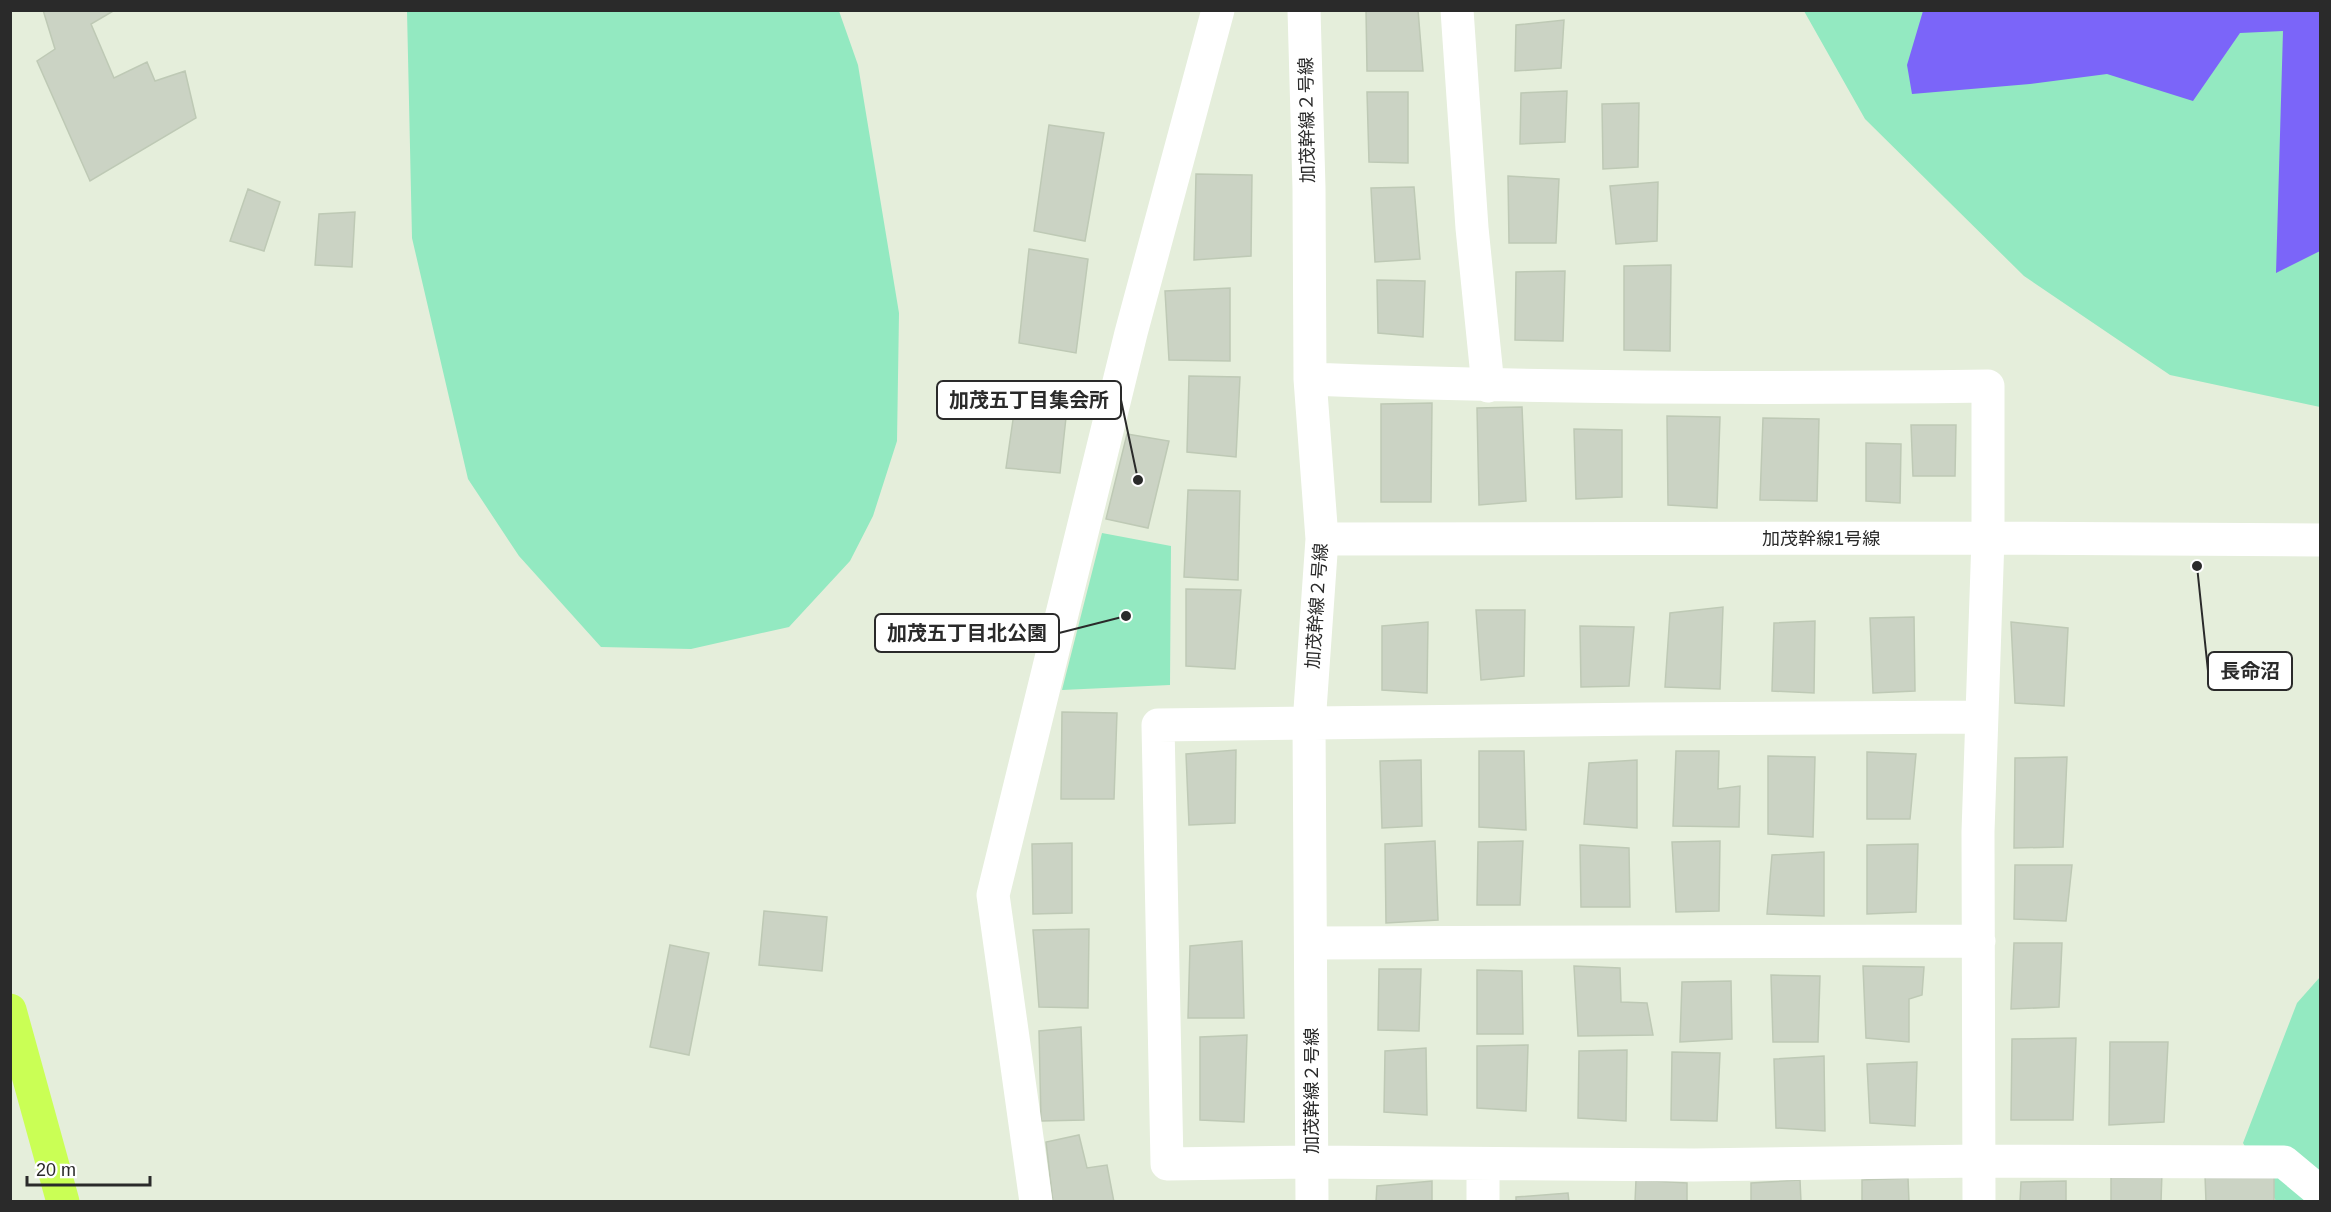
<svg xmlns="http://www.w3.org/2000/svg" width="2331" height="1212" font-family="Helvetica,'Noto Sans JP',sans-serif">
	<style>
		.green { fill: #93e9c1 }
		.water { fill: #7b65f9 }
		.building { fill: #cbd3c4; stroke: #bec9b5; stroke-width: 1.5 }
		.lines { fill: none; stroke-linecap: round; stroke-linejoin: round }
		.minor { stroke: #fff; stroke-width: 33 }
		.highway { stroke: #caff55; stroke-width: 33 }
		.labels { text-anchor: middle; stroke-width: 4.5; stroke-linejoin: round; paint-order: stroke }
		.street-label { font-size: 18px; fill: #2a2a2a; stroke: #fff }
		.leader { fill: none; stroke: #2a2a2a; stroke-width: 2 }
		.callout-dot { fill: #2a2a2a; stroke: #fff; stroke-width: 2 }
		.callout { fill: #fff; stroke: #2a2a2a; stroke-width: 2 }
		.callout-label { font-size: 20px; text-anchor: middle; font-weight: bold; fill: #2a2a2a }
	</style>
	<rect width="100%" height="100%" fill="#e5eedb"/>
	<!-- green -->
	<path class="green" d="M 407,11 L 839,11 L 858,65 L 899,313 L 897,441 L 873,516 L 850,561 L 789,627 L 691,649 L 601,647 L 519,556 L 468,479 L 412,238 Z
		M 1804,11 L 2320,11 L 2320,407 L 2170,375 L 2024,276 L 1865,119 Z
		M 1102,533 L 1171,546 L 1170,685 L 1062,690 Z
		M 2320,977 L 2320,1201 L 2276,1201 L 2243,1143 L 2297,1003 Z"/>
	<!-- water -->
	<path class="water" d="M 1923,11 L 2320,11 L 2320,251 L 2276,273 L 2283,31 L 2240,33 L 2193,101 L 2107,74 L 2030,84 L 1912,94 L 1907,65 Z"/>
	<!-- building -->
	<path class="building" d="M 43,10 L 115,10 L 91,24 L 114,78 L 147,62 L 155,81 L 185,71 L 196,118 L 90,181 L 37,61 L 55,49 Z
		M 1366,10 L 1418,10 L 1423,71 L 1367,71 Z
		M 1564,20 L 1561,68 L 1515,71 L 1516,25 Z
		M 1567,91 L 1565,142 L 1520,144 L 1521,93 Z
		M 1367,92 L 1408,92 L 1408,163 L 1369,162 Z
		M 1639,103 L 1638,167 L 1603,169 L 1602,104 Z
		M 1049,125 L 1104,133 L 1085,241 L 1034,231 Z
		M 1196,174 L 1252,175 L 1251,256 L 1194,260 Z
		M 1508,176 L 1559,179 L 1556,243 L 1509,243 Z
		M 1658,182 L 1657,241 L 1616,244 L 1610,186 Z
		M 1414,187 L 1420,259 L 1375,262 L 1371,188 Z
		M 248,189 L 280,202 L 264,251 L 230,241 Z
		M 355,212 L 352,267 L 315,265 L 319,214 Z
		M 1029,249 L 1088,259 L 1076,353 L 1019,343 Z
		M 1671,265 L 1670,351 L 1624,350 L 1624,266 Z
		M 1565,271 L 1563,341 L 1515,340 L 1516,272 Z
		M 1377,280 L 1425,281 L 1423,337 L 1378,333 Z
		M 1230,288 L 1230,361 L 1169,360 L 1165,291 Z
		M 1189,376 L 1240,377 L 1236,457 L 1187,452 Z
		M 1017,392 L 1068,399 L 1060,473 L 1006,468 Z
		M 1432,403 L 1431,502 L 1381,502 L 1381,404 Z
		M 1522,407 L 1526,501 L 1479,505 L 1477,408 Z
		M 1667,416 L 1720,417 L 1717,508 L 1668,505 Z
		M 1763,418 L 1819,419 L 1817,501 L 1760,500 Z
		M 1911,425 L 1956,425 L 1955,476 L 1913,476 Z
		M 1574,429 L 1622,430 L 1622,497 L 1576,499 Z
		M 1127,434 L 1169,441 L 1148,528 L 1106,519 Z
		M 1866,443 L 1901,444 L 1900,503 L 1866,501 Z
		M 1188,490 L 1240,491 L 1238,580 L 1184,577 Z
		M 1186,589 L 1241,590 L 1235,669 L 1186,666 Z
		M 1723,607 L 1720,689 L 1665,687 L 1670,613 Z
		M 1476,610 L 1525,610 L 1524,676 L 1481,680 Z
		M 1914,617 L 1915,691 L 1873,693 L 1870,618 Z
		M 1815,621 L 1814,693 L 1772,691 L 1774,623 Z
		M 1428,622 L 1427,693 L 1382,690 L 1382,626 Z
		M 2011,622 L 2068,628 L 2064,706 L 2015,703 Z
		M 1580,626 L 1634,627 L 1629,686 L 1581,687 Z
		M 1062,712 L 1117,713 L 1114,799 L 1061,799 Z
		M 1236,750 L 1235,823 L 1189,825 L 1186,754 Z
		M 1479,751 L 1524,751 L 1526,830 L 1479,827 Z
		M 1676,751 L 1719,751 L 1718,789 L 1740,786 L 1739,827 L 1673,826 Z
		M 1867,752 L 1916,754 L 1910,819 L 1867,819 Z
		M 1768,756 L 1815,757 L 1813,837 L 1768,834 Z
		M 2067,757 L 2063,847 L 2014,848 L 2015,758 Z
		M 1421,760 L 1422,826 L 1382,828 L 1380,761 Z
		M 1637,760 L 1637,828 L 1584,824 L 1589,763 Z
		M 1435,841 L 1438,920 L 1386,923 L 1385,844 Z
		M 1523,841 L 1520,905 L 1477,905 L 1478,842 Z
		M 1720,841 L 1719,911 L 1676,912 L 1672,842 Z
		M 1072,843 L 1072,913 L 1033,914 L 1032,844 Z
		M 1918,844 L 1916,912 L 1867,914 L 1867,845 Z
		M 1580,845 L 1629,848 L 1630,907 L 1581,907 Z
		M 1824,852 L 1824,916 L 1767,914 L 1772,855 Z
		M 2015,865 L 2072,865 L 2066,921 L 2014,919 Z
		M 764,911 L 827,917 L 822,971 L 759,965 Z
		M 1089,929 L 1088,1008 L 1039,1007 L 1033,930 Z
		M 1242,941 L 1244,1018 L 1188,1018 L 1190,946 Z
		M 2014,943 L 2062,943 L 2059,1007 L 2011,1009 Z
		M 670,945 L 709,953 L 689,1055 L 650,1047 Z
		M 1574,966 L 1620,968 L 1621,1002 L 1647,1003 L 1653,1035 L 1578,1036 Z
		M 1863,966 L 1924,967 L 1922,995 L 1909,999 L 1909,1042 L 1866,1038 Z
		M 1379,969 L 1421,969 L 1419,1031 L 1378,1030 Z
		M 1477,970 L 1522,971 L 1523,1034 L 1477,1034 Z
		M 1771,975 L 1820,976 L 1818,1042 L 1773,1042 Z
		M 1731,981 L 1732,1039 L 1680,1042 L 1682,982 Z
		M 1081,1027 L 1084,1120 L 1041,1121 L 1039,1031 Z
		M 1247,1035 L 1244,1122 L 1200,1120 L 1200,1037 Z
		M 2076,1038 L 2073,1120 L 2011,1120 L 2012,1039 Z
		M 2110,1042 L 2168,1042 L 2164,1122 L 2109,1125 Z
		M 1528,1045 L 1526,1111 L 1477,1108 L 1477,1046 Z
		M 1426,1048 L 1427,1115 L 1384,1112 L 1385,1051 Z
		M 1627,1050 L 1626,1121 L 1578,1118 L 1579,1051 Z
		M 1672,1052 L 1720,1053 L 1717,1121 L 1671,1120 Z
		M 1824,1056 L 1825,1131 L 1776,1128 L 1774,1059 Z
		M 1917,1062 L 1915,1126 L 1870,1123 L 1867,1064 Z
		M 1079,1135 L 1087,1168 L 1107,1165 L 1114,1202 L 1053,1202 L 1046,1142 Z
		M 2162,1172 L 2161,1202 L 2111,1202 L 2111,1173 Z
		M 2274,1174 L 2274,1202 L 2206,1202 L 2205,1175 Z
		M 1908,1178 L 1909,1202 L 1862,1202 L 1862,1180 Z
		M 1636,1180 L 1687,1183 L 1687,1202 L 1635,1202 Z
		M 1800,1180 L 1801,1202 L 1751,1202 L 1751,1183 Z
		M 1432,1181 L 1432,1202 L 1376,1202 L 1377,1186 Z
		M 2066,1181 L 2066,1202 L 2020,1202 L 2021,1182 Z
		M 1568,1193 L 1569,1202 L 1516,1202 L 1516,1197 Z"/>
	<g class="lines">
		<!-- minor -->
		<path class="minor" d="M 1304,10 L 1309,188 L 1310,379 L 1322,539 L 1309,724 L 1312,1202
			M 1457,10 L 1472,228 L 1488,386
			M 1310,379 C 1536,388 1762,389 1988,386 L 1988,538 L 1978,832 L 1979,1202
			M 1322,539 L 1988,538 L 2320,540
			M 1980,717 L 1646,719 L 1158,725 L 1167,1164 L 1313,1162 L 1694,1165 L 1979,1161 L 2284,1162 L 2320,1192
			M 1312,943 L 1979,941
			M 1036,1202 L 993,895 L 1131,333 L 1218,10
			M 1483,1202 L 1483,1164"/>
		<!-- highway -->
		<path class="highway" d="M 10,1010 L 63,1202"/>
	</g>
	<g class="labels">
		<!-- street labels -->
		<g class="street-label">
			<text transform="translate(1307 120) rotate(-91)" y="6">加茂幹線２号線</text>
			<text x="1821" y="545">加茂幹線1号線</text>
			<text transform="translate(1317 606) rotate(-86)" y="6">加茂幹線２号線</text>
			<text transform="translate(1312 1091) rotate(-90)" y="6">加茂幹線２号線</text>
		</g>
	</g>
	<!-- callouts -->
	<path class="leader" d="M1138 480L1121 400M1126 616L1059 633M2197 566L2208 671"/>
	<g class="callout-dot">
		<circle cx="1138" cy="480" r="6"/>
		<circle cx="1126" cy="616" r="6"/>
		<circle cx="2197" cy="566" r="6"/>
	</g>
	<g class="callout">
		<rect x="937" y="381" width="184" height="38" rx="6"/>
		<rect x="875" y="614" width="184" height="38" rx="6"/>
		<rect x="2208" y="652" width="84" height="38" rx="6"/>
	</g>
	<g class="callout-label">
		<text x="1029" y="407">加茂五丁目集会所</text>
		<text x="967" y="640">加茂五丁目北公園</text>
		<text x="2250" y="678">長命沼</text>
	</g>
	<!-- border -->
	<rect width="2331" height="1212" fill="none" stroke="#2a2a2a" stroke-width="24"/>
	<!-- scale -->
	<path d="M27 1176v9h123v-9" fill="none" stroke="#2a2a2a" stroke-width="3"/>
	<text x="36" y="1176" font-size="18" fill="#2a2a2a" stroke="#ffffff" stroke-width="4.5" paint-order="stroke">20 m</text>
</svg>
